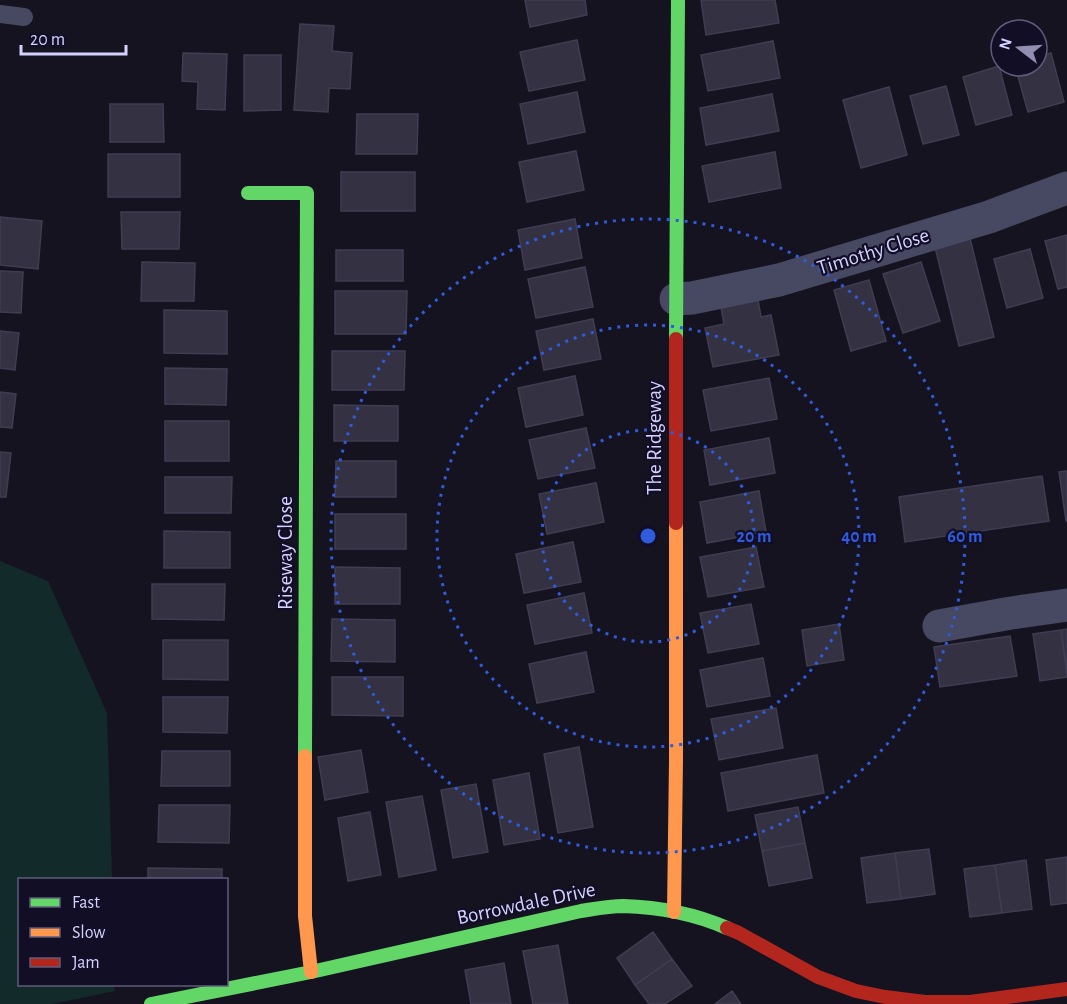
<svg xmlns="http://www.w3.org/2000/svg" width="1067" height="1004" font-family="'Alegreya Sans',sans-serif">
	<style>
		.green { fill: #122b2a }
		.building { fill: #333142; stroke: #403d53; stroke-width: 1.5 }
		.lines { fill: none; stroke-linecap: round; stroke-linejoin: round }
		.lane { stroke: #474861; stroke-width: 18 }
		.street { stroke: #474861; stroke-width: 33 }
		.fast { stroke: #63d668; stroke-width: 14 }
		.slow { stroke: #ff974d; stroke-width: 14 }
		.jam { stroke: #b3261e; stroke-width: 14 }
		.ring { fill: none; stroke: #2f5bdc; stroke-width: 3; stroke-dasharray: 3 6 }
		.labels { text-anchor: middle; stroke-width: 4.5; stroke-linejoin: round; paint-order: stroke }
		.street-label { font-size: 21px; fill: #d4d1ff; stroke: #110e25 }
		.centre { fill: #2f5bdc; stroke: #110e25; stroke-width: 3 }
		.ring-label { font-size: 18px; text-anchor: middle; font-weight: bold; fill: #2f5bdc; stroke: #110e25; stroke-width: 4.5; stroke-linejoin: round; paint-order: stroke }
	</style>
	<rect width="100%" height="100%" fill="#151320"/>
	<!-- green -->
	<path class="green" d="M 0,561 L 48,581 L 107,713 L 112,879 L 20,880 L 20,984 L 114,985 L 115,991 L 52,1004 L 0,1004 Z"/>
	<!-- building -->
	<path class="building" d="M 525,0 L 585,0 L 587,15 L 530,27 Z
		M 701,0 L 775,0 L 779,23 L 706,35 Z
		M 300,24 L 334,26 L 332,51 L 352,53 L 350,89 L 329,88 L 328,112 L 294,110 Z
		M 577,40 L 585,80 L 529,91 L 520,52 Z
		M 773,41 L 780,78 L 708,91 L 701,55 Z
		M 183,53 L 227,54 L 225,110 L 197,109 L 198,82 L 182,81 Z
		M 1051,53 L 1064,102 L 1028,112 L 1015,66 L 1037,66 L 1037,57 Z
		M 244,55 L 281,55 L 281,110 L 244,111 Z
		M 999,66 L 1012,115 L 976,125 L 963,77 Z
		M 946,86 L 959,135 L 923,144 L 910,96 Z
		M 889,87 L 907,155 L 861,168 L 843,100 Z
		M 577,92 L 585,132 L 528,144 L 520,104 Z
		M 772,94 L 779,131 L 706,145 L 700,108 Z
		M 110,104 L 163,104 L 164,142 L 110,142 Z
		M 357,114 L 418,114 L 417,154 L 356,154 Z
		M 576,151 L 584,190 L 527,202 L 519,162 Z
		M 775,152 L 781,188 L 709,202 L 702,166 Z
		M 108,154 L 180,154 L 180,197 L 108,197 Z
		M 341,172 L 415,172 L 415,211 L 341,211 Z
		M 121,212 L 180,212 L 179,249 L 122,249 Z
		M 0,217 L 42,221 L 38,269 L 0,265 Z
		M 575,219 L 582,258 L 525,270 L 518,230 Z
		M 1067,235 L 1067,287 L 1058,289 L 1045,241 Z
		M 970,238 L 994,337 L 959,346 L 935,247 Z
		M 1030,249 L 1043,298 L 1007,308 L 994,259 Z
		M 336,250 L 403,250 L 403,281 L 336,281 Z
		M 142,262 L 195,263 L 194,301 L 141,301 Z
		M 921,262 L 940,321 L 903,333 L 883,274 Z
		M 585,267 L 593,307 L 536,318 L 528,279 Z
		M 0,271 L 23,272 L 21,313 L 0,312 Z
		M 869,280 L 886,341 L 851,351 L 834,290 Z
		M 335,291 L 407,291 L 406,334 L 335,334 Z
		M 758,300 L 761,317 L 771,315 L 779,355 L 713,367 L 705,328 L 724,324 L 721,307 Z
		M 164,310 L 227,311 L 227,354 L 164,353 Z
		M 593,319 L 601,359 L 544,370 L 536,331 Z
		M 0,331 L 19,333 L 15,370 L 0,368 Z
		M 332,351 L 405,351 L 404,390 L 332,390 Z
		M 165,368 L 227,369 L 226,405 L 165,404 Z
		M 575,376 L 583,415 L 526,427 L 518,388 Z
		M 769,378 L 777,419 L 711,431 L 703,390 Z
		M 0,392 L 16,394 L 12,428 L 0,427 Z
		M 334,405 L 398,406 L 398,441 L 334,441 Z
		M 165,421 L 229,421 L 229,461 L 165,461 Z
		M 586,428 L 595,468 L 538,479 L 529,440 Z
		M 769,438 L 775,473 L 710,485 L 704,450 Z
		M 0,452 L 11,453 L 6,497 L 0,497 Z
		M 336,461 L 396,461 L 396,497 L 335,497 Z
		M 1067,471 L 1067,521 L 1066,521 L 1059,472 Z
		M 1042,476 L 1049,521 L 905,542 L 899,497 Z
		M 165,477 L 232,477 L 231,513 L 165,513 Z
		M 596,483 L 604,522 L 547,534 L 539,494 Z
		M 759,491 L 766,532 L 707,543 L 700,502 Z
		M 335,514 L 406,514 L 406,549 L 335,549 Z
		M 164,531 L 230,532 L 230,568 L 164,568 Z
		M 573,542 L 581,582 L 524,593 L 516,554 Z
		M 756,547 L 764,587 L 708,597 L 700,557 Z
		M 335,567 L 400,568 L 400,604 L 335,604 Z
		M 152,584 L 225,584 L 224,620 L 152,619 Z
		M 584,593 L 592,633 L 535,644 L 527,605 Z
		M 751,604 L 759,644 L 708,653 L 700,613 Z
		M 332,619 L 395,620 L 395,662 L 331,661 Z
		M 839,624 L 844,660 L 807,666 L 802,630 Z
		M 1067,629 L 1067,670 L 1061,630 Z
		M 1061,630 L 1067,677 L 1040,681 L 1033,634 Z
		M 1010,636 L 1017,676 L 940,687 L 934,647 Z
		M 163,640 L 228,640 L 228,680 L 163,679 Z
		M 586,652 L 594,692 L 537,703 L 529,664 Z
		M 763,658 L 770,696 L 707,707 L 700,670 Z
		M 332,677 L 403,677 L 403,716 L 332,715 Z
		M 163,697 L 228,697 L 227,733 L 163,732 Z
		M 776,708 L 783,748 L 719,760 L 711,719 Z
		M 579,747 L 593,827 L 558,833 L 544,754 Z
		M 361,750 L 368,792 L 325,800 L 318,757 Z
		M 162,751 L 230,751 L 230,786 L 161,786 Z
		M 817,755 L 824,793 L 728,811 L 721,773 Z
		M 529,773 L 540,839 L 504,845 L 493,780 Z
		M 476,784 L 488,852 L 453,858 L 441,790 Z
		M 422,796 L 436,870 L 399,877 L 386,802 Z
		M 159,805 L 230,805 L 229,843 L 158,842 Z
		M 798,807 L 805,843 L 762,851 L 755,815 Z
		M 370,812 L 381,875 L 348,881 L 338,818 Z
		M 805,843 L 812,878 L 769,886 L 762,851 Z
		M 929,849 L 935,894 L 901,899 L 895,853 Z
		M 895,853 L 901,899 L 867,903 L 861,858 Z
		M 1067,857 L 1067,903 L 1051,905 L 1046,860 Z
		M 1026,860 L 1032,909 L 1002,913 L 995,865 Z
		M 995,865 L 1002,913 L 970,917 L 964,869 Z
		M 148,868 L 222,869 L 222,880 L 148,880 Z
		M 653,932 L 672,959 L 635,985 L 617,958 Z
		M 558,945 L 568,1004 L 533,1004 L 523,951 Z
		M 672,959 L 692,986 L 665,1004 L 649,1004 L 635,985 Z
		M 504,963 L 511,1004 L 471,1004 L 465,970 Z
		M 732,991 L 741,1004 L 715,1004 Z"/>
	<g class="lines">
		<!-- lane -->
		<path class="lane" d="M 0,14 L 24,17"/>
		<!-- street -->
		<path class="street" d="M 676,299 L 692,298 L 779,280 L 989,217 L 1067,188
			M 939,626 L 1011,613 L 1067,605"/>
		<!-- fast -->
		<path class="fast" d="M 248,193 L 307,193 L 305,756
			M 676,339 L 678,0
			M 151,1004 L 311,972 L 581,911 C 594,909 609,906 623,906 C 658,907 695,914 727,928"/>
		<!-- slow -->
		<path class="slow" d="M 305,756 L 305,916 L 311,972
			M 674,912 L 676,760 L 676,523"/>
		<!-- jam -->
		<path class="jam" d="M 676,339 L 676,523
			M 727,928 L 739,933 L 818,977 L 856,991 L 885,997 L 925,1002 L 970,1002 L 1067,989"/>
	</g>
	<!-- distance rings -->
	<g class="ring">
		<circle cx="648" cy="536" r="106"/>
		<circle cx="648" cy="536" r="211"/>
		<circle cx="648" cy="536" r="317"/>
	</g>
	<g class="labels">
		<!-- street labels -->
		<g class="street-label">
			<text transform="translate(873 251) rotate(-17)" y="7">Timothy Close</text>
			<text transform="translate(654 438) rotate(-90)" y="7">The Ridgeway</text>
			<text transform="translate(285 553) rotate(-90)" y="7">Riseway Close</text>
			<text transform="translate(526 903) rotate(-12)" y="7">Borrowdale Drive</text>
		</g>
	</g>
	<circle cx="648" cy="536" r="9" class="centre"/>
	<g class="ring-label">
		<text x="754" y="542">20 m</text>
		<text x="859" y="542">40 m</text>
		<text x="965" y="542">60 m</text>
	</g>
	<!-- legend -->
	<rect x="18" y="878" width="210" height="108" fill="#110e25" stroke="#5f5c7c" stroke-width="1.5"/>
	<rect x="30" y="898" width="30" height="9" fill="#63d668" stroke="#5f5c7c" stroke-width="1.5"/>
	<text x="72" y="908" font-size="18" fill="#d4d1ff">Fast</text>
	<rect x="30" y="928" width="30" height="9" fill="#ff974d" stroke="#5f5c7c" stroke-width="1.5"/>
	<text x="72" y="938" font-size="18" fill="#d4d1ff">Slow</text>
	<rect x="30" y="958" width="30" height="9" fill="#b3261e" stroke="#5f5c7c" stroke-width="1.5"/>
	<text x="72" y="968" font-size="18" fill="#d4d1ff">Jam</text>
	<!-- north arrow -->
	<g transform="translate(1019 48) rotate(287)"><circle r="28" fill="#110e25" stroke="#5f5c7c" stroke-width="1.5"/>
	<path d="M0-4.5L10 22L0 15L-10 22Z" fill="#918eb1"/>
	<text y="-9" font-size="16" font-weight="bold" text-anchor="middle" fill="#d4d1ff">N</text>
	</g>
	<!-- scale -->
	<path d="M21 45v9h105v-9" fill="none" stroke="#d4d1ff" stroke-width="3"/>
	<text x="30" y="45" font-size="18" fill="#d4d1ff" stroke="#110e25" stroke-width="4.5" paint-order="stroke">20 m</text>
</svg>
